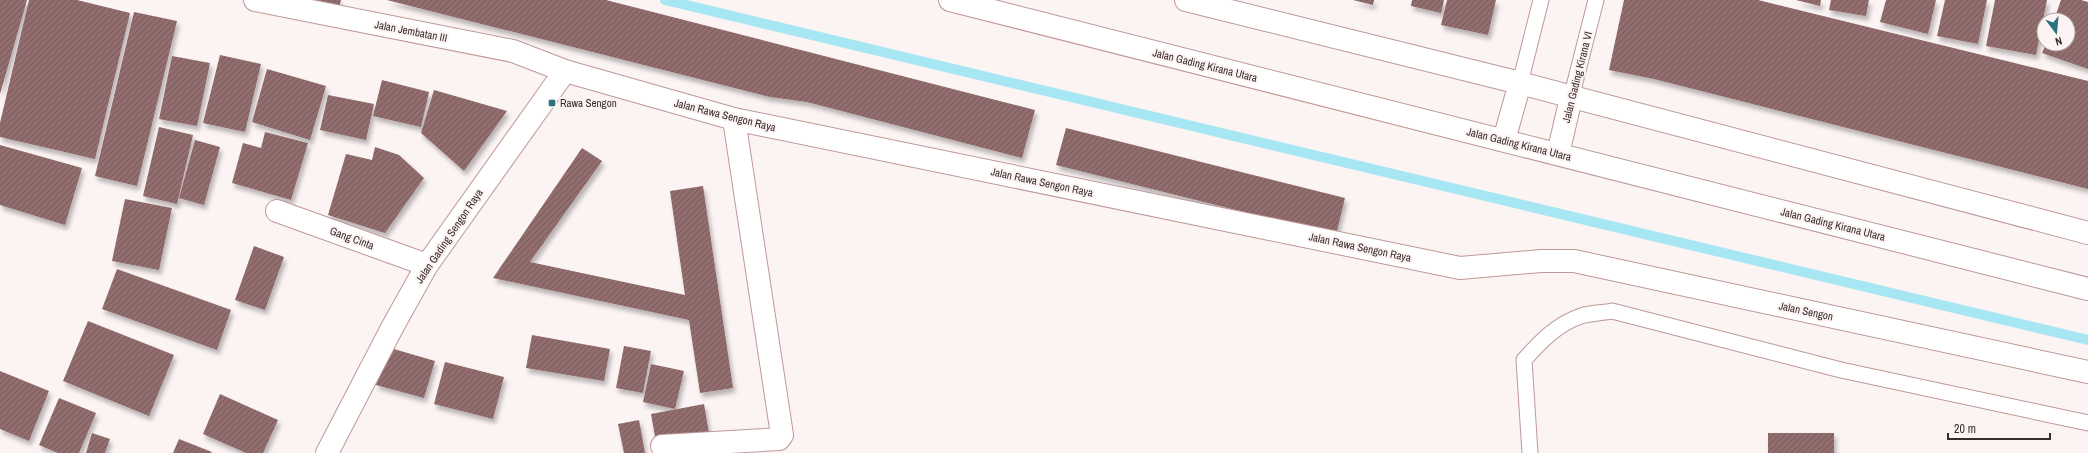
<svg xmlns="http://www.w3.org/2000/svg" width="2088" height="453" font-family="'Archivo Narrow',sans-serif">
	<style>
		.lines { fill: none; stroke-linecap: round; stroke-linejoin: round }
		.stream { stroke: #a7e6f3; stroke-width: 10 }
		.building { fill: url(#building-hatch); filter: url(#shadow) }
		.lane-casing { stroke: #bf9899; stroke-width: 17 }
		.street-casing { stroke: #bf9899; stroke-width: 24 }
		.lane { stroke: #fff; stroke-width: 15 }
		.street { stroke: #fff; stroke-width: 22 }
		.poi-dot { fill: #2b717e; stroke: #fcf3f3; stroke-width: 1.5 }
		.labels { text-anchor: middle; stroke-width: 4; stroke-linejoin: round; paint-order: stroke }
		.street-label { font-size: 11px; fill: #3a2b2b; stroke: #fcf3f3 }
		.poi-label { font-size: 11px; fill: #3a2b2b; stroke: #fcf3f3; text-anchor: start }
	</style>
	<defs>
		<pattern id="building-hatch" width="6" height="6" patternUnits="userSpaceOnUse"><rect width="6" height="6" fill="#926d6e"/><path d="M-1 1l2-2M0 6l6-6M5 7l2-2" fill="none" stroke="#785a5b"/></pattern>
		<filter id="shadow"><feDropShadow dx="2.5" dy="4.5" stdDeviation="2" flood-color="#0004"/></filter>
	</defs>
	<rect width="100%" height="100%" fill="#fcf3f3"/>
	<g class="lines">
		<!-- stream -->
		<path class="stream" d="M 665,0 L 2088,340"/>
	</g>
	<!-- building -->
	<path class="building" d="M 0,0 L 27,0 L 0,94 Z
		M 29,0 L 77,0 L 130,13 L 95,159 L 0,137 L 0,123 Z
		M 308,0 L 341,0 L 339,8 Z
		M 387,0 L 606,0 L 1035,110 L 1022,158 L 807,102 L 770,97 Z
		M 1353,0 L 1374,0 L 1373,5 Z
		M 1412,0 L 1444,0 L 1441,13 L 1411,6 Z
		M 1447,0 L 1496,0 L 1488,35 L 1441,25 Z
		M 1624,0 L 1758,0 L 2088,81 L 2088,189 L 1654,79 L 1609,70 Z
		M 1796,0 L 1821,0 L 1820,6 Z
		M 1831,0 L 1869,0 L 1866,16 L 1829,10 Z
		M 1886,0 L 1936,0 L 1928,34 L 1880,22 Z
		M 1945,0 L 1987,0 L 1978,44 L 1937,36 Z
		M 1995,0 L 2047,0 L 2036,55 L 1986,46 Z
		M 2061,0 L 2081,0 L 2088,2 L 2088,69 L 2042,53 L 2046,44 L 2068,44 L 2068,20 L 2054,20 Z
		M 134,12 L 177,21 L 137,186 L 95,176 Z
		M 220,55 L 261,64 L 245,132 L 203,123 Z
		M 172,56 L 210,63 L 197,126 L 159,119 Z
		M 267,69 L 326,86 L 310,140 L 252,122 Z
		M 382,80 L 429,92 L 421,127 L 373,116 Z
		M 434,90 L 507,111 L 464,171 L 421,133 Z
		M 328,95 L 374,104 L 366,140 L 320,130 Z
		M 159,127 L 193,135 L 177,204 L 143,196 Z
		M 1066,128 L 1345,198 L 1336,235 L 1056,165 Z
		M 265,132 L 308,143 L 291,200 L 232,183 L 243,143 L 261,148 Z
		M 195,140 L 220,147 L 204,205 L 179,198 Z
		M 0,145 L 82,168 L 65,225 L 0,205 Z
		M 375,147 L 399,155 L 424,178 L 385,233 L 328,215 L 346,154 L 372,160 Z
		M 582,148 L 602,161 L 530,262 L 685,295 L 670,191 L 703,186 L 733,388 L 700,393 L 689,320 L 493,278 Z
		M 125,199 L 172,208 L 159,270 L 112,261 Z
		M 254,246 L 284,257 L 265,310 L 235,300 Z
		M 117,269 L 231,310 L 217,350 L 102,309 Z
		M 88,321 L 174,355 L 149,416 L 63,381 Z
		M 532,335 L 610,349 L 604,381 L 526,368 Z
		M 624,346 L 651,351 L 643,393 L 616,388 Z
		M 387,347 L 435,361 L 424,398 L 376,385 Z
		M 445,362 L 504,377 L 493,419 L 434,404 Z
		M 651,364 L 684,371 L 675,409 L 643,402 Z
		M 0,371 L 49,391 L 29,441 L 0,429 Z
		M 220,394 L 278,420 L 263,453 L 246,453 L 203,434 Z
		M 59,398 L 96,413 L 79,453 L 58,453 L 39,445 Z
		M 704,404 L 709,433 L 656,442 L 651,414 Z
		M 639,420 L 645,453 L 624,453 L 618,424 Z
		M 92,433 L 110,439 L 105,453 L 86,453 Z
		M 1768,433 L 1834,433 L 1834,453 L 1768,453 Z
		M 179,439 L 212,452 L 211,453 L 173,453 Z"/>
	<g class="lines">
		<!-- lane casing -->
		<g class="lane-casing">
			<path id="lane" d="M 1520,83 L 1541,0
				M 1571,98 L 1596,0
				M 1530,453 L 1524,360 C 1540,342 1557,324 1581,316 C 1590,313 1602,313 1612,311 L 1841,370 L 2088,423"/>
		</g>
		<!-- street casing -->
		<g class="street-casing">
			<path id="street" d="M 255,0 L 513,51 L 565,71 L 734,119 L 1460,268 L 1541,261 L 1574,261 L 2088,372
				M 950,0 L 2088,289
				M 1186,0 L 1520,83 L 2088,233
				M 1504,140 L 1520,83
				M 1558,154 L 1571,98
				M 277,211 L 427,265
				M 662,446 L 779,439 L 782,435 L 734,119
				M 327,453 L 393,326 L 427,265 L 565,71"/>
		</g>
		<!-- lane -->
		<use href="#lane" class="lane"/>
		<!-- street -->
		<use href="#street" class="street"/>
	</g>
	<!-- markers -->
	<rect class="poi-dot" x="548" y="99" width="8" height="8" rx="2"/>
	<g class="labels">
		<!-- street labels -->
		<g class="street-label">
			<text transform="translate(411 31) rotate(11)" y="4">Jalan Jembatan III</text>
			<text transform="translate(1205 65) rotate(14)" y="4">Jalan Gading Kirana Utara</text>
			<text transform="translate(1577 77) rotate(-76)" y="4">Jalan Gading Kirana VI</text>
			<text transform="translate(725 115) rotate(14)" y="4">Jalan Rawa Sengon Raya</text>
			<text transform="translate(1519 144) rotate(14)" y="4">Jalan Gading Kirana Utara</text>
			<text transform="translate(1042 182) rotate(12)" y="4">Jalan Rawa Sengon Raya</text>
			<text transform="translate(1833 224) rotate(14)" y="4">Jalan Gading Kirana Utara</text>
			<text transform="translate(449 236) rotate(-56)" y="4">Jalan Gading Sengon Raya</text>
			<text transform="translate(352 238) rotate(20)" y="4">Gang Cinta</text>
			<text transform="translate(1360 247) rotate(12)" y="4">Jalan Rawa Sengon Raya</text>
			<text transform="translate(1806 311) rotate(12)" y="4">Jalan Sengon</text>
		</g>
		<!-- poi labels -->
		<g class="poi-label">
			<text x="560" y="107">Rawa Sengon</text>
		</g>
	</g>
	<!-- north arrow -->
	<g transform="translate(2056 32) rotate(164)"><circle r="19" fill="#fcf3f3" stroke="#aea3a3"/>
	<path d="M0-3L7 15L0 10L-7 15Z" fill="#2b717e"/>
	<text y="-6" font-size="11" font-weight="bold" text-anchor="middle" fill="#3a2b2b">N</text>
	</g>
	<!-- scale -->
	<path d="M1948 433v6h102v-6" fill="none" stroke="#3a2b2b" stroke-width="2"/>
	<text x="1954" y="433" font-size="12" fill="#3a2b2b" stroke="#fcf3f3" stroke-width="3" paint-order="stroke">20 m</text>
</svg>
